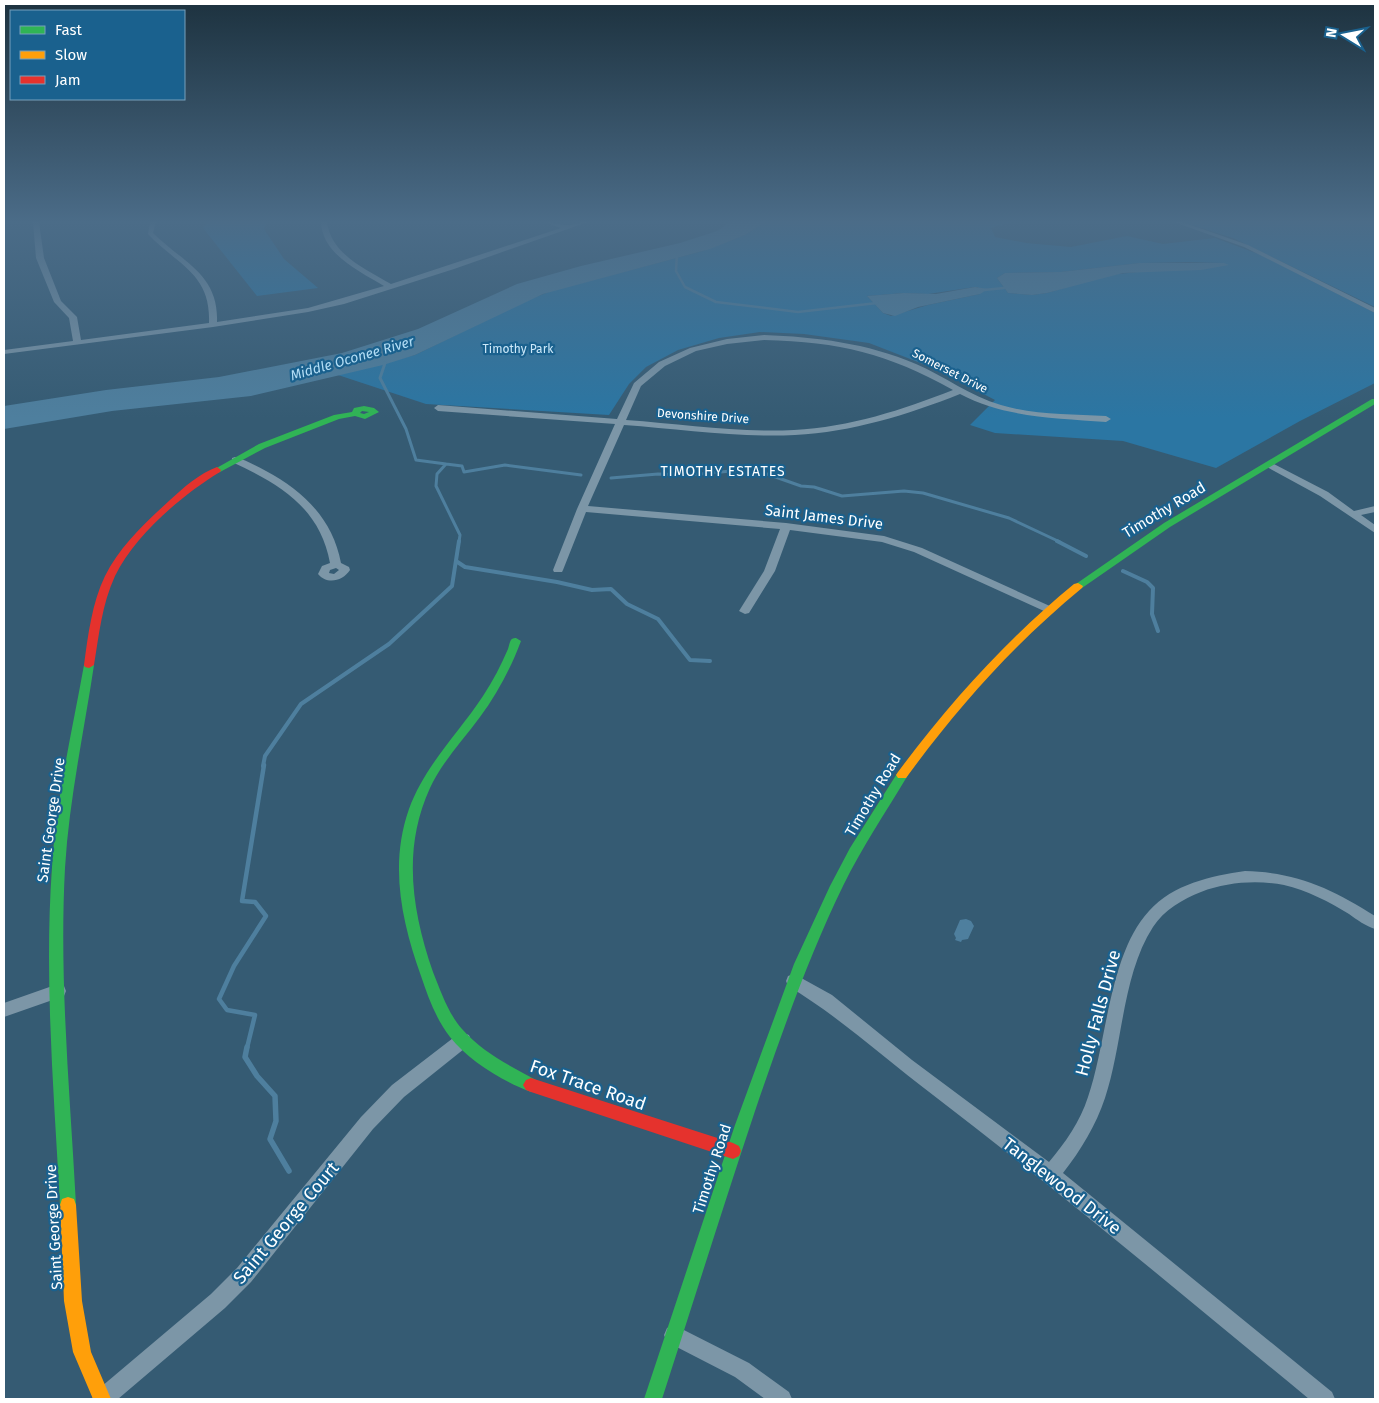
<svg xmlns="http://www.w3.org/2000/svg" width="1379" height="1403" font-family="'Fira Sans',sans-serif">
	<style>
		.green { fill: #2b76a3; fill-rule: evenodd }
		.water { fill: #4e7f9e }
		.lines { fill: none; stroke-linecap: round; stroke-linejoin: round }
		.stream-far4 { stroke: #4e7f9e; stroke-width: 2.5 }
		.stream-far3 { stroke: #4e7f9e; stroke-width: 3 }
		.stream-far2 { stroke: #4e7f9e; stroke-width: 4 }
		.stream-far1 { stroke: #4e7f9e; stroke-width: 4.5 }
		.stream { stroke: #4e7f9e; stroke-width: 5.5 }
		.street { fill: #7c96a7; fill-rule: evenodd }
		.fast { fill: #30b455; fill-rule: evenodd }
		.slow { fill: #ff9f0a; fill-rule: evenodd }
		.jam { fill: #e5322d; fill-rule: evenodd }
		.labels { text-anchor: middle; stroke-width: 4.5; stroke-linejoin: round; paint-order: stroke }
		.far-park-label { font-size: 12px; fill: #cce9fa; stroke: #1a618e }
		.far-street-label { font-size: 12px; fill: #fff; stroke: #1a618e }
		.far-water-label { font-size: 14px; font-style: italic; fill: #b2ddf5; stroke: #1a618e }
		.far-neighbourhood-label { font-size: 14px; letter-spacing: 1px; fill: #fff; stroke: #1a618e }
		.street-label { font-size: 15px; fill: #fff; stroke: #1a618e }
		.near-street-label { font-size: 18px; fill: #fff; stroke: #1a618e }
	</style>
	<rect width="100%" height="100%" fill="#355b73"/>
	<!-- green -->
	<path class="green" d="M 207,222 L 267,222 L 264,229 L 284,259 L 318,288 L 257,296 L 203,228 Z
		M 765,222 L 1011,222 L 991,228 L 995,237 L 1026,243 L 1071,247 L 1127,236 L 1163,244 L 1215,238 L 1261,255 L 1375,313 L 1375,383 L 1300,421 L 1216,468 L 1123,441 L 995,433 L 970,425 L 995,400 L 936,369 L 869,343 L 804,334 L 760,332 L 719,338 L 678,350 L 646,367 L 629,384 L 609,415 L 426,404 L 338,375 L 415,355 L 526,301 L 551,291 L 703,251 L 745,235 ZM 1188,262 L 1224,263 L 1109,275 L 1047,293 L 1032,295 L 1008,293 L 997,278 L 1005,273 L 1060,272 L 1140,263 ZM 975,287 L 978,287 L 980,294 L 928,305 L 891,316 L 883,313 L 867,296 L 904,293 L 928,294 Z
		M 1183,222 L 1375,222 L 1375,307 L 1233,238 Z"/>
	<!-- water -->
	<path class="water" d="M 730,222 L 765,222 L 745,235 L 710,249 L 543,294 L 415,355 L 383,365 L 251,396 L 112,411 L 4,429 L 4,406 L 106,390 L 219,377 L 342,353 L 418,329 L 517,284 L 581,266 L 680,243 L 717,231 Z
		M 1140,263 L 1224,263 L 1229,265 L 1201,270 L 1123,273 L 1047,293 L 1032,295 L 1008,293 L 997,278 L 1005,273 L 1060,272 Z
		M 975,287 L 988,289 L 980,294 L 918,307 L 895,316 L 883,313 L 867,296 L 904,293 L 936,294 Z
		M 966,919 L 971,921 L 974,926 L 968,939 L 962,940 L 961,942 L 955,940 L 956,938 L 954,934 L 960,920 Z"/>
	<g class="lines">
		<!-- stream-far4 -->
		<path class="stream-far4" d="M 677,254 L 676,271 L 685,287 L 716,302 L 798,312 L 877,303
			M 984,290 L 1004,288
			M 384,364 L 385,362"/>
		<!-- stream-far3 -->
		<path class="stream-far3" d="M 385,363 L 380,378 L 406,429 L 416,460 L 446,464 L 437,474 L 436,486 L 460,535 L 459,542
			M 446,464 L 462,466 L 464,472 L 505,465 L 581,475
			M 611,478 L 658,474 L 690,475 L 731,471 L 749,475 L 767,474 L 801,486 L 814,487 L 842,496 L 904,491 L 923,493 L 1009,518 L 1060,542"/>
		<!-- stream-far2 -->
		<path class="stream-far2" d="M 1057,541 L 1086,556
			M 456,561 L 465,567 L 557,582 L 592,590 L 611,589 L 627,604 L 658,619 L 690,660 L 710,661
			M 1123,571 L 1147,582 L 1153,588 L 1152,614 L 1158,631
			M 263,766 L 265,756 L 301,704 L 389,644 L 452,586 L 459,541"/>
		<!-- stream-far1 -->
		<path class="stream-far1" d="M 247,1048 L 255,1015 L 227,1010 L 219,999 L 234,966 L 266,916 L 255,902 L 242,901 L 264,765"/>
		<!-- stream -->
		<path class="stream" d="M 247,1047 L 245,1057 L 257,1076 L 275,1096 L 276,1121 L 270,1139 L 289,1171"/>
		<!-- street -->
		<path class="street" d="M 33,222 L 39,222 L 44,258 L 61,301 L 77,317 L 81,340 L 209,323 C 211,273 177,265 148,234 L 150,222 L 156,222 L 153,233 C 182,262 219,274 217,322 L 308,308 L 384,286 C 359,271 322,254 321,222 L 327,222 C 331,254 365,269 391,284 L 561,228 L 545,222 C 553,222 559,225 567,225 C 574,226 581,221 588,222 L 454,269 L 344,304 L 308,312 L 213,327 L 4,354 L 4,350 L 73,341 L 69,318 L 54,302 L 36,258 Z
			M 1174,222 L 1182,222 L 1248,245 L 1375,308 L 1375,313 L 1244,247 Z
			M 764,335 C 816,337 867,343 916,364 C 944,376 970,396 1001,405 C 1034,415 1071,414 1106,416 L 1111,419 L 1106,422 C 1055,418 1006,418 960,394 C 907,415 852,432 795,435 C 740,438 679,429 624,425 L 588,506 L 786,523 L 884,536 L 922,548 L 1052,607 L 1054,609 L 1052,611 L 1044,611 L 914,552 L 882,542 L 790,530 L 775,571 L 749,613 L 745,614 L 739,611 L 764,571 L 780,529 L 586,512 L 563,570 L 562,572 L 554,572 L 553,570 L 577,509 L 615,424 L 438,411 L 434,408 L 438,405 L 617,419 L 634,383 L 659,362 L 690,348 L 727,339 ZM 764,340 C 841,342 886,353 953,390 C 902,410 850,427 794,430 C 739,433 682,424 626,420 L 641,386 L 665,366 L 696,351 L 727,344 Z
			M 235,457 C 246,460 256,466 266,471 C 304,491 333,520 341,563 L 349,567 L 350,570 C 343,581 327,585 318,574 L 322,566 L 330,563 C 320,508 280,484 232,462 L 232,458 ZM 336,568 L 339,570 L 334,574 L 329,573 L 330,570 Z
			M 1270,462 L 1328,492 L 1354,511 L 1375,506 L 1375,512 L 1361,515 L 1375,525 L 1375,533 L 1320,496 L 1267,467 L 1265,465 Z
			M 1245,871 C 1296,872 1333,889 1375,916 L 1375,929 C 1366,926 1357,920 1349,914 C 1329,902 1307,890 1284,885 C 1257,880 1227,882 1201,892 C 1183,899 1164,910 1153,927 C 1122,975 1123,1044 1105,1098 C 1096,1125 1081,1150 1063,1173 L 1332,1392 L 1335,1399 L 1309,1399 C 1184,1296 1061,1193 933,1095 C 885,1059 840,1017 788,986 L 786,981 L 788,976 L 794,974 L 832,995 L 912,1060 L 1049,1162 C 1065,1143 1080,1122 1088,1097 C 1107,1042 1109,954 1149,911 C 1173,884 1211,876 1245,871 Z
			M 58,984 L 64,986 L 66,991 L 64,996 L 4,1017 L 4,1003 Z
			M 463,1033 L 469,1035 L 471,1040 L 469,1045 L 404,1097 L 373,1129 L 251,1282 L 225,1308 L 118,1399 L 92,1399 L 95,1392 L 211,1294 L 237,1268 L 361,1117 L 392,1085 L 457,1035 Z
			M 674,1325 L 749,1363 L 789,1392 L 792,1399 L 765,1399 L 735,1377 L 667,1342 L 664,1335 L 667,1328 Z"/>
		<!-- fast -->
		<path class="fast" d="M 1372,399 L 1375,399 L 1375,404 L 1170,527 L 1082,588 L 1074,588 L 1073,586 L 1164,523 Z
			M 364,406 L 374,408 L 379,412 L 365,419 L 355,416 L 339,419 L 265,448 L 220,472 L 217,473 L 213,470 L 259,444 L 334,415 L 352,412 L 354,408 ZM 362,411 L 369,412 L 364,414 L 360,413 Z
			M 516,638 L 521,641 C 511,668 497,694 480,717 C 463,740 442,762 430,788 C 402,849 412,911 433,972 C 441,992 448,1013 462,1029 C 482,1052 510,1066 536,1080 L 539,1085 L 536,1090 L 531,1092 C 502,1081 469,1061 450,1037 C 436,1019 428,997 421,976 C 402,923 389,865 409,809 C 425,765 458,734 483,696 C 493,681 501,665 508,649 C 509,646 510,640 512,639 C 513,638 515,638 516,638 Z
			M 89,662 L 94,665 C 84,732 69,800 65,868 C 59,980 70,1093 76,1205 L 74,1211 L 68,1213 L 62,1211 L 60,1205 C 54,1093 44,980 52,867 C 56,799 72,732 84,665 Z
			M 902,771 L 906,772 L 908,775 C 886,812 862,847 843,886 C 808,958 781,1035 755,1111 C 723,1207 693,1303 662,1399 L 644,1399 L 735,1125 L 794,964 L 830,886 L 850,848 L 898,772 Z"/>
		<!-- slow -->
		<path class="slow" d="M 1078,583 L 1083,586 L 1082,588 C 1014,644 958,707 906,778 L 898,778 L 896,775 L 898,772 C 950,702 1007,639 1074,584 Z
			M 68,1197 L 74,1199 L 76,1205 L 82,1301 L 91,1352 L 111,1399 L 93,1399 L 73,1352 L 64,1301 L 60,1205 L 62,1199 Z"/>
		<!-- jam -->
		<path class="jam" d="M 217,467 L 221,470 L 220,472 C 182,495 135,535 115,576 C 102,604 99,635 94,665 L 89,668 L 85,667 L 84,665 C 88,635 92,603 105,576 C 120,546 146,522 170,500 C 183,488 200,473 217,467 Z
			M 531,1078 L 733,1143 L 739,1146 L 741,1151 L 739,1156 L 733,1159 L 531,1092 L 526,1090 L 523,1085 L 526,1080 Z"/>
	</g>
	<!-- sky -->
	<linearGradient id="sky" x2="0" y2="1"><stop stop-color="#1d323f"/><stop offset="0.53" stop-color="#4b6c88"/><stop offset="1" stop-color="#4b6c88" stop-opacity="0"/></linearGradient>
	<rect width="1379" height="418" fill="url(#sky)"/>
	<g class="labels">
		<!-- far-park labels -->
		<g class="far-park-label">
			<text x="518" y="353">Timothy Park</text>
		</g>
		<!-- far-street labels -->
		<g class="far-street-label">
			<text transform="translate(950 371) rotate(27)" y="4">Somerset Drive</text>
			<text transform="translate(703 416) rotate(4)" y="4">Devonshire Drive</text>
		</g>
		<!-- far-water labels -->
		<g class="far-water-label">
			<text transform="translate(352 358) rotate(-16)" y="5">Middle Oconee River</text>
		</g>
		<!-- far-neighbourhood labels -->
		<g class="far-neighbourhood-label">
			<text x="723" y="476">TIMOTHY ESTATES</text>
		</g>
		<!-- street labels -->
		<g class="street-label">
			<text transform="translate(1164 510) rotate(-31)" y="5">Timothy Road</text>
			<text transform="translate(824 517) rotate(7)" y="5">Saint James Drive</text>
			<text transform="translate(873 795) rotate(-59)" y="5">Timothy Road</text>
			<text transform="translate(51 820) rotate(-82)" y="5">Saint George Drive</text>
			<text transform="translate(712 1169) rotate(-72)" y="5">Timothy Road</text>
			<text transform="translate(54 1227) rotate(-93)" y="5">Saint George Drive</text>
		</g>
		<!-- near-street labels -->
		<g class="near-street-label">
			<text transform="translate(1098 1013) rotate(-75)" y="6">Holly Falls Drive</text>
			<text transform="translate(588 1085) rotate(19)" y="6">Fox Trace Road</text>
			<text transform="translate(1062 1186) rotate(38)" y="6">Tanglewood Drive</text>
			<text transform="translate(286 1223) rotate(-50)" y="6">Saint George Court</text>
		</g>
	</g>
	<!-- border -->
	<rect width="1379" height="1403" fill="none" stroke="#ffffff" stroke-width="10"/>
	<!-- legend -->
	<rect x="10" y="10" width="175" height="90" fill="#1a618e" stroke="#76a0bb"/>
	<rect x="20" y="26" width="25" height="8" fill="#30b455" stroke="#76a0bb"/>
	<text x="55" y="35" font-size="15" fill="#ffffff">Fast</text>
	<rect x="20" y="51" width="25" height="8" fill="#ff9f0a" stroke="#76a0bb"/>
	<text x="55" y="60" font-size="15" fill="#ffffff">Slow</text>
	<rect x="20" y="76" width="25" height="8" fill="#e5322d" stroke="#76a0bb"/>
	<text x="55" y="85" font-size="15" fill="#ffffff">Jam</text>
	<!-- north arrow -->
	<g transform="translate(1344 35) rotate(280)" stroke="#1a618e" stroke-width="4" paint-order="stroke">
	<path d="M0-4L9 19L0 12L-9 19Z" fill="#ffffff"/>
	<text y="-8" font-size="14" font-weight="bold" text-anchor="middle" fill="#ffffff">N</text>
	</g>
</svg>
